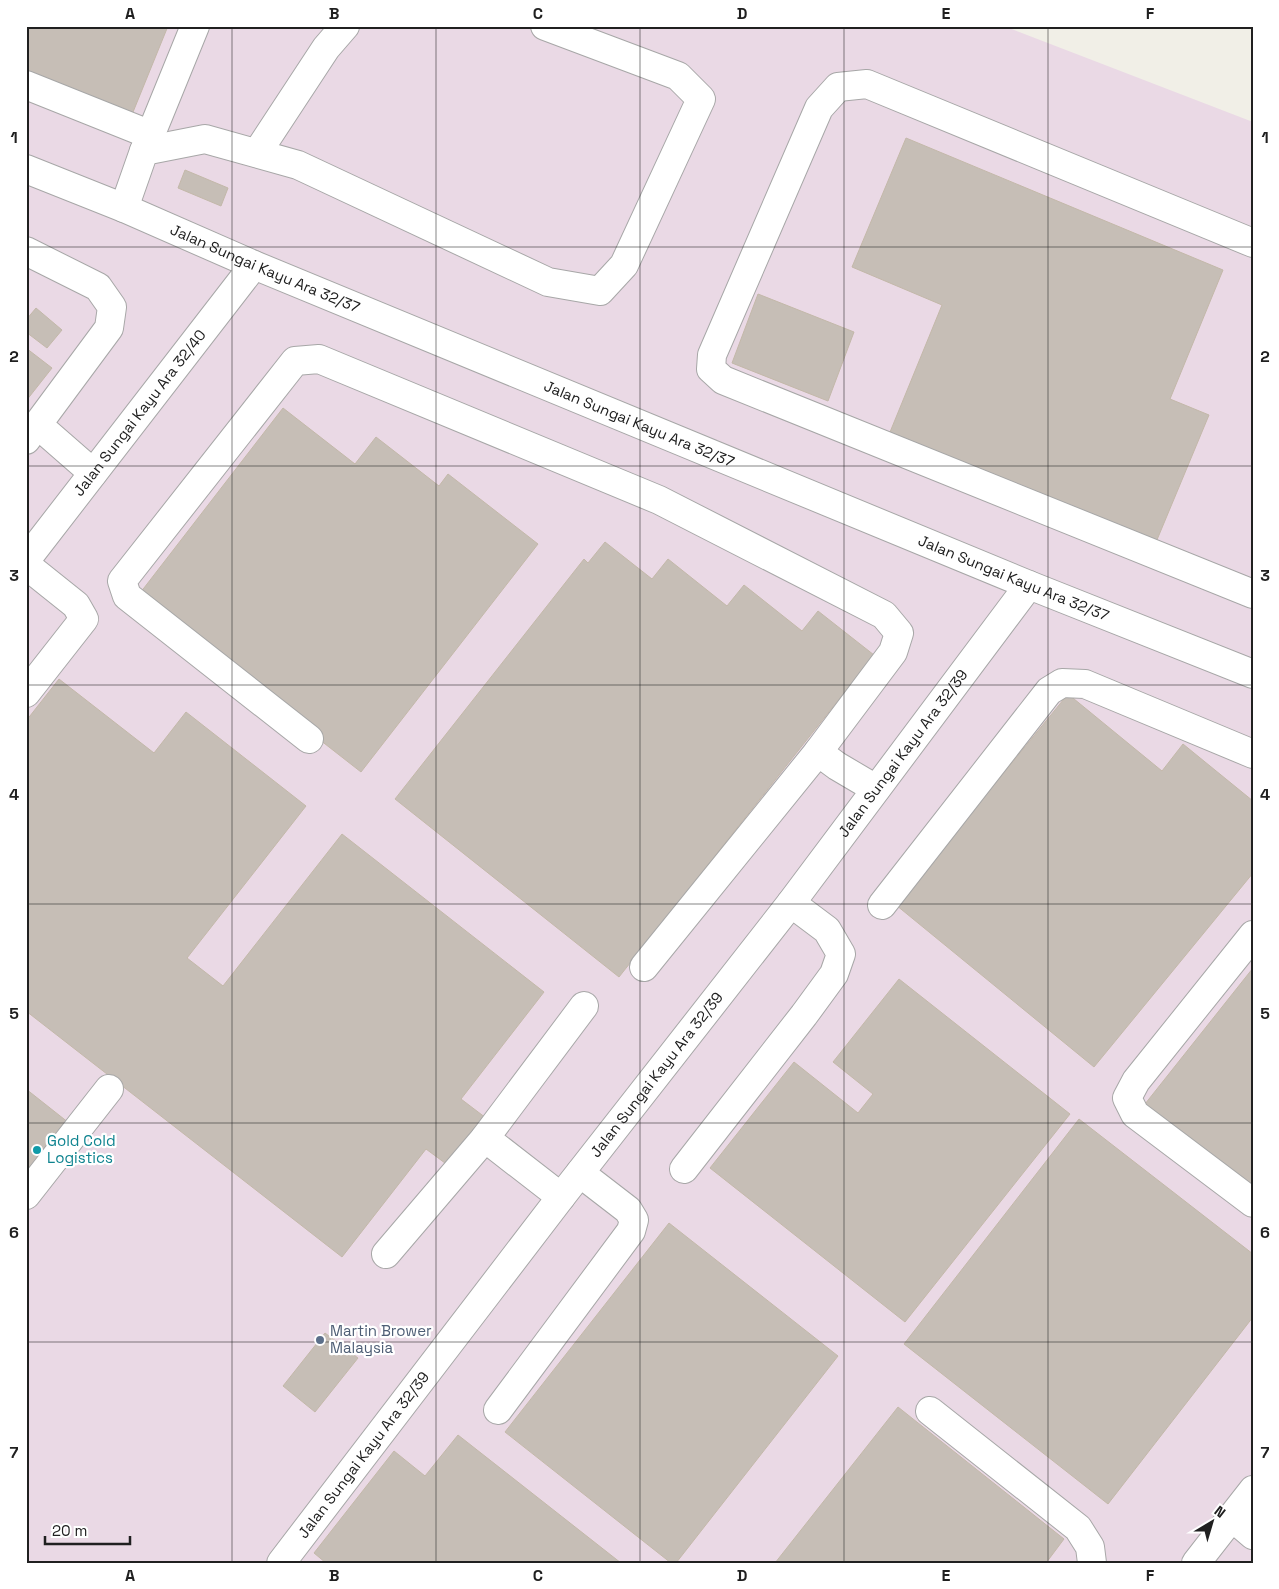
<svg xmlns="http://www.w3.org/2000/svg" width="1279" height="1589" font-family="'Space Grotesk',sans-serif">
	<style>
		.industrial { fill: #ead9e5 }
		.building { fill: #c6beb6; stroke: #c3b8a9 }
		.lines { fill: none; stroke-linecap: round; stroke-linejoin: round }
		.minor-casing { stroke: #a7a7a7; stroke-width: 30 }
		.minor { stroke: #fff; stroke-width: 28 }
		.grid { fill: none; stroke: #202020; stroke-width: 1; stroke-opacity: 0.55 }
		.culture-dot { fill: #0f9aa8; stroke: #fff; stroke-width: 2 }
		.service-dot { fill: #5c6f8a; stroke: #fff; stroke-width: 2 }
		.labels { text-anchor: middle; stroke-width: 4.5; stroke-linejoin: round; paint-order: stroke }
		.street-label { font-size: 15px; fill: #202020; stroke: #fff }
		.culture-label { font-size: 15px; fill: #0d838f; stroke: #fff; text-anchor: start }
		.service-label { font-size: 15px; fill: #4e5e75; stroke: #fff; text-anchor: start }
		.neatline { fill: none; stroke: #202020; stroke-width: 2 }
		.grid-label { font-size: 16px; text-anchor: middle; font-weight: bold; fill: #202020 }
	</style>
	<rect width="100%" height="100%" fill="#f1efe7"/>
	<!-- industrial -->
	<path class="industrial" d="M 26,26 L 1004,26 L 1253,122 L 1253,1563 L 26,1563 Z"/>
	<!-- building -->
	<path class="building" d="M 26,26 L 168,26 L 131,117 L 26,74 Z
		M 906,138 L 1223,270 L 1170,399 L 1209,415 L 1154,547 L 888,437 L 942,305 L 852,267 Z
		M 185,170 L 228,188 L 221,206 L 178,188 Z
		M 758,294 L 854,332 L 828,401 L 732,363 Z
		M 36,308 L 62,330 L 47,348 L 26,332 L 26,320 Z
		M 26,348 L 52,368 L 26,401 Z
		M 283,408 L 355,464 L 376,437 L 439,486 L 448,474 L 538,544 L 361,772 L 137,597 Z
		M 605,542 L 652,579 L 668,559 L 727,606 L 744,585 L 802,631 L 818,611 L 874,655 L 619,977 L 395,799 L 584,559 L 588,563 Z
		M 59,679 L 154,753 L 186,712 L 306,806 L 187,958 L 223,986 L 342,834 L 544,992 L 461,1099 L 486,1118 L 449,1166 L 426,1149 L 342,1257 L 26,1011 L 26,721 Z
		M 1068,694 L 1162,771 L 1183,744 L 1253,801 L 1253,873 L 1094,1067 L 896,905 Z
		M 1253,968 L 1253,1190 L 1145,1104 Z
		M 899,979 L 1070,1114 L 905,1322 L 710,1168 L 794,1062 L 858,1113 L 873,1094 L 833,1062 Z
		M 26,1089 L 69,1123 L 26,1177 Z
		M 1079,1119 L 1253,1254 L 1253,1317 L 1108,1504 L 904,1344 Z
		M 669,1223 L 838,1356 L 676,1563 L 671,1563 L 505,1432 Z
		M 325,1333 L 358,1358 L 315,1412 L 283,1386 Z
		M 898,1407 L 1064,1539 L 1046,1563 L 775,1563 Z
		M 458,1435 L 621,1563 L 326,1563 L 314,1553 L 394,1451 L 425,1476 Z"/>
	<g class="lines">
		<!-- minor casing -->
		<g class="minor-casing">
			<g id="minor">
				<path d="M 26,85 L 151,135"/>
				<path d="M 144,151 L 195,26"/>
				<path d="M 257,153 L 326,48 L 345,26"/>
				<path id="s1" d="M 26,169 L 124,208 L 254,265 L 1029,585 L 1253,674"/>
				<path d="M 124,208 L 144,151 L 205,139 L 298,165 L 548,282 L 600,291 L 624,265 L 701,99 L 678,76 L 545,26"/>
				<path d="M 1253,243 L 867,84 L 838,87 L 819,108 L 712,355 L 711,369 L 723,380 L 1253,594"/>
				<path d="M 26,251 L 98,287 L 112,307 L 109,328 L 26,440"/>
				<path d="M 38,425 L 93,473"/>
				<path id="s2" d="M 26,560 L 254,265"/>
				<path d="M 26,565 L 76,605 L 84,619 L 26,693"/>
				<path d="M 309,739 L 127,596 L 122,581 L 295,361 L 319,359 L 659,500 L 884,615 L 899,633 L 893,652 L 818,752"/>
				<path d="M 882,905 L 1049,691 L 1062,683 L 1085,684 L 1253,754"/>
				<path d="M 1253,935 L 1136,1081 L 1127,1098 L 1135,1114 L 1253,1203"/>
				<path d="M 644,967 L 818,752 L 837,766 L 876,789"/>
				<path d="M 485,1138 L 584,1006"/>
				<path d="M 684,1169 L 804,1015 L 834,974 L 841,954 L 827,930 L 791,903"/>
				<path d="M 26,1195 L 109,1089"/>
				<path d="M 386,1254 L 485,1138 L 561,1197"/>
				<path d="M 498,1410 L 631,1231 L 634,1220 L 628,1210 L 580,1173"/>
				<path d="M 930,1411 L 1078,1528 L 1090,1547 L 1092,1563"/>
				<path d="M 1232,1517 L 1253,1535"/>
				<path id="s3" d="M 281,1563 L 561,1197 L 791,903 L 1029,585"/>
				<path d="M 1196,1563 L 1253,1490"/>
			</g>
		</g>
		<!-- minor -->
		<use href="#minor" class="minor"/>
	</g>
	<!-- grid -->
	<path class="grid" d="M 232,26 L 232,1563M 436,26 L 436,1563M 640,26 L 640,1563M 844,26 L 844,1563M 1048,26 L 1048,1563M 26,247 L 1253,247M 26,466 L 1253,466M 26,685 L 1253,685M 26,904 L 1253,904M 26,1123 L 1253,1123M 26,1342 L 1253,1342"/>
	<!-- markers -->
	<circle class="culture-dot" cx="37" cy="1150" r="5"/>
	<circle class="service-dot" cx="320" cy="1340" r="5"/>
	<g class="labels">
		<!-- street labels -->
		<g class="street-label">
			<text dy="5" stroke="none"><textPath href="#s1" startOffset="259">Jalan Sungai Kayu Ara 32/37</textPath></text>
			<text dy="5" stroke="none"><textPath href="#s2" startOffset="186">Jalan Sungai Kayu Ara 32/40</textPath></text>
			<text dy="5" stroke="none"><textPath href="#s1" startOffset="664">Jalan Sungai Kayu Ara 32/37</textPath></text>
			<text dy="5" stroke="none"><textPath href="#s1" startOffset="1069">Jalan Sungai Kayu Ara 32/37</textPath></text>
			<text dy="5" stroke="none"><textPath href="#s3" startOffset="1021">Jalan Sungai Kayu Ara 32/39</textPath></text>
			<text dy="5" stroke="none"><textPath href="#s3" startOffset="616">Jalan Sungai Kayu Ara 32/39</textPath></text>
			<text dy="5" stroke="none"><textPath href="#s3" startOffset="136">Jalan Sungai Kayu Ara 32/39</textPath></text>
		</g>
		<!-- culture labels -->
		<g class="culture-label">
			<text x="47" y="1146">Gold Cold<tspan x="47" dy="17">Logistics</tspan></text>
		</g>
		<!-- service labels -->
		<g class="service-label">
			<text x="330" y="1336">Martin Brower<tspan x="330" dy="17">Malaysia</tspan></text>
		</g>
	</g>
	<!-- border -->
	<rect width="1279" height="1589" fill="none" stroke="#ffffff" stroke-width="55"/>
	<!-- north arrow -->
	<g transform="translate(1212 1522) rotate(38)" stroke="#ffffff" stroke-width="4" paint-order="stroke">
	<path d="M0-4L9 19L0 12L-9 19Z" fill="#202020"/>
	<text y="-8" font-size="14" font-weight="bold" text-anchor="middle" fill="#202020">N</text>
	</g>
	<!-- scale -->
	<path d="M45 1536v8h85v-8" fill="none" stroke="#202020" stroke-width="2.5"/>
	<text x="52" y="1536" font-size="15" fill="#202020" stroke="#ffffff" stroke-width="4" paint-order="stroke">20 m</text>
	<rect x="28" y="28" width="1224" height="1534" class="neatline"/>
	<g class="grid-label">
		<text x="130" y="19">A</text>
		<text x="334" y="19">B</text>
		<text x="538" y="19">C</text>
		<text x="742" y="19">D</text>
		<text x="946" y="19">E</text>
		<text x="1150" y="19">F</text>
		<text x="14" y="143">1</text>
		<text x="1265" y="143">1</text>
		<text x="14" y="362">2</text>
		<text x="1265" y="362">2</text>
		<text x="14" y="581">3</text>
		<text x="1265" y="581">3</text>
		<text x="14" y="800">4</text>
		<text x="1265" y="800">4</text>
		<text x="14" y="1019">5</text>
		<text x="1265" y="1019">5</text>
		<text x="14" y="1238">6</text>
		<text x="1265" y="1238">6</text>
		<text x="14" y="1458">7</text>
		<text x="1265" y="1458">7</text>
		<text x="130" y="1581">A</text>
		<text x="334" y="1581">B</text>
		<text x="538" y="1581">C</text>
		<text x="742" y="1581">D</text>
		<text x="946" y="1581">E</text>
		<text x="1150" y="1581">F</text>
	</g>
</svg>
